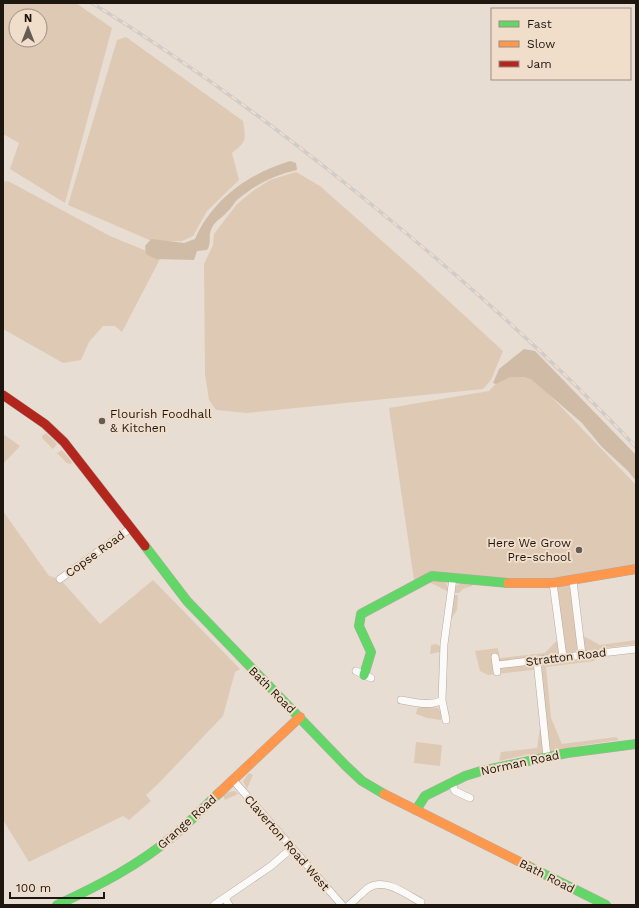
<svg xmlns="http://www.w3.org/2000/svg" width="639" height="908" font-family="'Work Sans',sans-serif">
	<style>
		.green { fill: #dec9b4; fill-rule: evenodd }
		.forest { fill: #d0bba6 }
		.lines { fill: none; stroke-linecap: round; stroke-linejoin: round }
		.street-casing { stroke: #b3aaa2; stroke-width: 8 }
		.fast-casing { stroke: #b3aaa2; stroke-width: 10 }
		.slow-casing { stroke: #b3aaa2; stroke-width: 10 }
		.jam-casing { stroke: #b3aaa2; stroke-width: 10 }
		.street { stroke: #fcfaf8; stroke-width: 7 }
		.fast { stroke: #63d668; stroke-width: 9 }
		.slow { stroke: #ff974d; stroke-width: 9 }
		.jam { stroke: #b3261e; stroke-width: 9 }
		.rail-casing { stroke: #cfccc9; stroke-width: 3.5 }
		.rail { stroke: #f0ddca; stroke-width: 2; stroke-dasharray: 6; stroke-linecap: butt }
		.poi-dot { fill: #655c54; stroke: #f0ddca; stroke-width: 1.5 }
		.labels { text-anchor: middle; stroke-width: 4; stroke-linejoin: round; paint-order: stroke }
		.poi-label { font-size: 12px; fill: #1e1710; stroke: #f0ddca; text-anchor: start }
		.street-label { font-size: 12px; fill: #1e1710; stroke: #f0ddca }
	</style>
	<rect width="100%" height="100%" fill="#e8ddd2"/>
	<!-- green -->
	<path class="green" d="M 3,3 L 76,3 L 112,28 L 65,203 L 10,169 L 19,143 L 3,134 ZM 16,16 L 40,16 L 40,40 L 16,40 Z
		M 126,37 L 243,121 C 246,139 247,142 232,153 L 239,180 L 207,211 L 193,236 L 182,241 L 154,242 L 68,205 L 117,40 Z
		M 296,172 L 320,186 L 416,271 L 503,351 L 491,380 L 483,389 L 247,413 L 216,410 L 209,400 L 205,374 L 204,264 L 213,245 L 214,234 L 237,204 L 253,191 L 270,180 Z
		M 8,181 L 110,236 L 161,257 L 122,332 L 115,326 L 103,326 L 89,342 L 81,360 L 63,363 L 3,329 L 3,182 Z
		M 517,361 L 636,485 L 636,565 L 571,579 L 414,580 L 389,408 L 489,391 Z
		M 46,433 L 57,444 L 53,449 L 42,438 L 42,436 Z
		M 3,434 L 20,446 L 3,464 Z
		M 62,450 L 72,462 L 71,464 L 67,463 L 57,453 Z
		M 3,511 L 49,576 L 60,579 L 100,624 L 153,580 L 240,669 L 235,672 L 223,716 L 158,784 L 146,795 L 151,801 L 129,820 L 123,816 L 29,862 L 3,820 Z
		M 435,579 L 446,583 L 449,592 L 429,582 Z
		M 462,583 L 473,584 L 472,586 L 463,589 L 459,593 L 455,593 L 455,586 Z
		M 568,585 L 570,588 L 576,632 L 600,645 L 636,640 L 636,644 L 597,649 L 599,655 L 594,661 L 546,667 L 551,718 L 562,744 L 616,737 L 619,740 L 572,747 L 568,751 L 533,757 L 529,754 L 499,761 L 501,752 L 537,748 L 541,721 L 540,669 L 488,675 L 480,671 L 475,651 L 498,648 L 500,658 L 545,653 L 563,634 L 557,589 L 559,586 Z
		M 454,595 L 458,595 L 457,610 L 451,619 Z
		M 436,644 L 440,646 L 440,652 L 430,654 L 431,645 Z
		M 421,705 L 438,708 L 441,713 L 441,720 L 427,718 L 416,714 L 417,709 Z
		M 416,742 L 442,745 L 440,766 L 414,763 Z
		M 249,773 L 253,775 L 247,789 L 243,781 Z
		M 235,791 L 238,794 L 225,800 L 223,796 L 228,792 Z"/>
	<!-- forest -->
	<path class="forest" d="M 290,161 L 296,163 L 297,170 C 274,175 255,185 237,200 C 233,204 231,209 227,212 C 221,219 214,221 211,230 C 208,237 212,242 207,250 L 197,251 L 194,260 L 156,259 L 146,254 L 145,246 L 151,239 L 184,243 L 195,239 C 213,199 248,174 290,161 Z
		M 524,349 L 535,351 L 636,455 L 636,481 L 628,471 L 602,447 L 582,423 L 531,379 L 524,377 L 510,377 L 496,384 L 493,383 L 499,369 Z"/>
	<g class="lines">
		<!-- street casing -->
		<g class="street-casing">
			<path id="street" d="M 60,579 L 131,528
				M 573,581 L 582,655
				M 553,583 L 563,657
				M 495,657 L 497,672
				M 537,661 L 547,757
				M 496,665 L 636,649
				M 356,671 L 371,678
				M 401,700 C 414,702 431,707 442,700 L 444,644 L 453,578
				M 442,700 L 446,720
				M 233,780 L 342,905
				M 451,782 L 455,791 L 470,798
				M 225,898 L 229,905
				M 214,905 L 271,866 L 292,848
				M 349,905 C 355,900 362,893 368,888 C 385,877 407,895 421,902"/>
		</g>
		<!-- fast casing -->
		<g class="fast-casing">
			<path id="fast" d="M 145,546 L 187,601 L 346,766 L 362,781 L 384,794
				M 364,675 L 371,652 L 359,626 L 361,614 L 432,576 L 508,583
				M 416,810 L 425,796 L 465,776 L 481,771 L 567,753 L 636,744
				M 528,866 L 606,905
				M 57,905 C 98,886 139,865 173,836 C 189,823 203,808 218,794"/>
		</g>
		<!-- slow casing -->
		<g class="slow-casing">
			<path id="slow" d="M 508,583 L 553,583 L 636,569
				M 218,794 L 300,717
				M 384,794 L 528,866"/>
		</g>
		<!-- jam casing -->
		<g class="jam-casing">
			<path id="jam" d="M 3,395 L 45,424 L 64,442 L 145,546"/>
		</g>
		<!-- street -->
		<use href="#street" class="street"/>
		<!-- fast -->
		<use href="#fast" class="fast"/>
		<!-- slow -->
		<use href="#slow" class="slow"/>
		<!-- jam -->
		<use href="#jam" class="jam"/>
		<!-- rail casing -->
		<g class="rail-casing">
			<path id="rail" d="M 92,3 C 199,69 299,144 395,224 C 480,294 561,367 636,447"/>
		</g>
		<!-- rail -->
		<use href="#rail" class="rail"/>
	</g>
	<!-- markers -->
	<g class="poi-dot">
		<circle cx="102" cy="421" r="4"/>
		<circle cx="579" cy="550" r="4"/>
	</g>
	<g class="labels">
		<!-- poi labels -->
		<g class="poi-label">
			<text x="110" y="418">Flourish Foodhall<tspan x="110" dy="14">&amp; Kitchen</tspan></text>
			<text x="571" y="547" text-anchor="end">Here We Grow<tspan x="571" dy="14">Pre-school</tspan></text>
		</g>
		<!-- street labels -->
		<g class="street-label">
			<text transform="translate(95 554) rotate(-36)" y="4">Copse Road</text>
			<text transform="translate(566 657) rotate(-7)" y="4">Stratton Road</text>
			<text transform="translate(272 690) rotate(45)" y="4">Bath Road</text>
			<text transform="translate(520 763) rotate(-12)" y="4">Norman Road</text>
			<text transform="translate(187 822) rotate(-42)" y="4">Grange Road</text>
			<text transform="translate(287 843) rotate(49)" y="4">Claverton Road West</text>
			<text transform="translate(547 876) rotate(27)" y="4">Bath Road</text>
		</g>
	</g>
	<!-- border -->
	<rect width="639" height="908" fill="none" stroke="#1e1710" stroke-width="8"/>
	<!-- legend -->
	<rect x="491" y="8" width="140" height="72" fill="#f0ddca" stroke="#9c8e80"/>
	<rect x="499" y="21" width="20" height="6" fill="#63d668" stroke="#9c8e80"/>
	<text x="527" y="28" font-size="12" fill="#1e1710">Fast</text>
	<rect x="499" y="41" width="20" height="6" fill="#ff974d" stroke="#9c8e80"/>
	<text x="527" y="48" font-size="12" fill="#1e1710">Slow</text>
	<rect x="499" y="61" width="20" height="6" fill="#b3261e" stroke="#9c8e80"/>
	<text x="527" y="68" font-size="12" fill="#1e1710">Jam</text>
	<!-- north arrow -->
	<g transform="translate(28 28)"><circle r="19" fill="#f0ddca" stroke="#9c8e80"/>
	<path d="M0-3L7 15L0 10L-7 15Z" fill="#655c54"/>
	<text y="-6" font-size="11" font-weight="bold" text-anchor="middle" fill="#1e1710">N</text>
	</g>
	<!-- scale -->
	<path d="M10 892v6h94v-6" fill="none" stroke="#1e1710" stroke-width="2"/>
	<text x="16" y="892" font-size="12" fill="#1e1710" stroke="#f0ddca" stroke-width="3" paint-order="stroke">100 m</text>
</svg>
